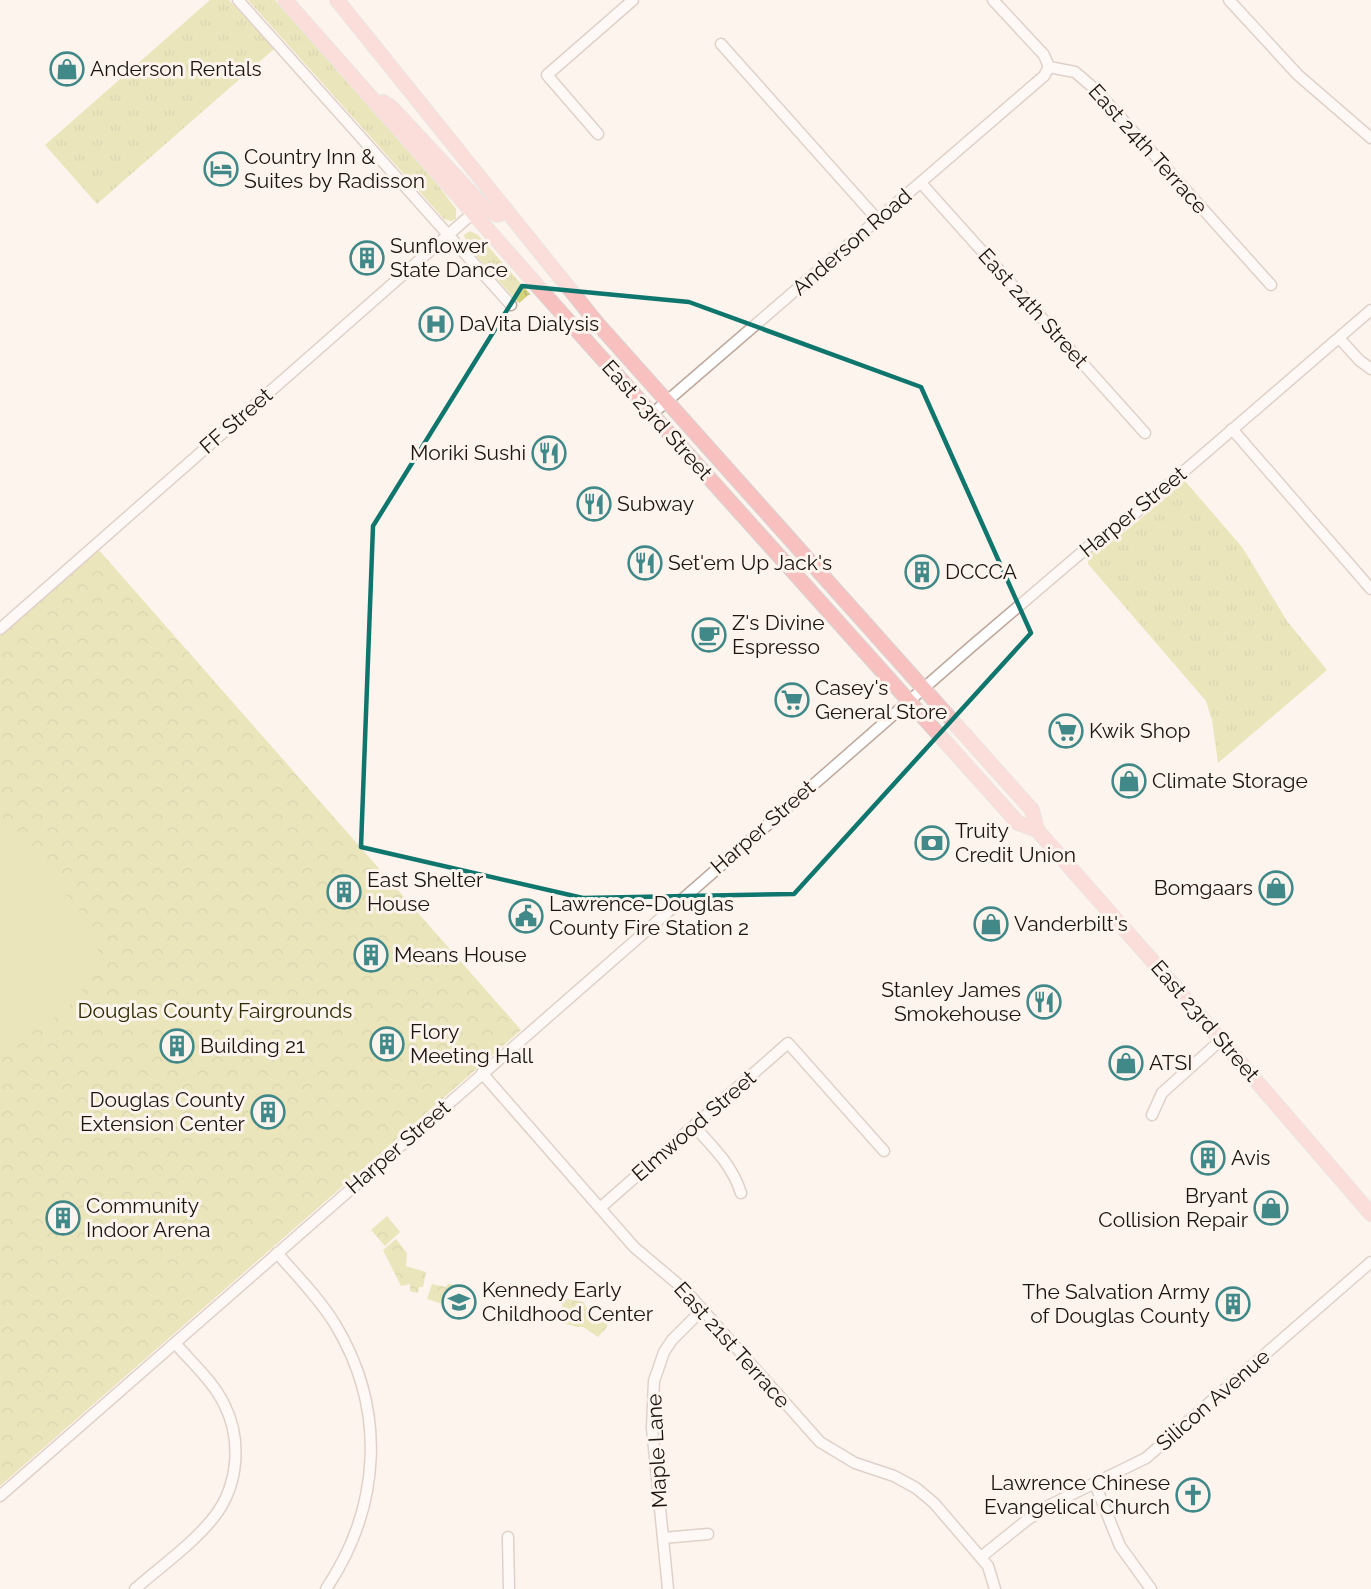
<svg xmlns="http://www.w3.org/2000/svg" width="1371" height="1589" font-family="Raleway,sans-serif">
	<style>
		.grass { fill: url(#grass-tufts) }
		.park { fill: url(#park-crowns) }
		.garden { fill: #d4d27c }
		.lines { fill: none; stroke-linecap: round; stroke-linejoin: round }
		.minor-casing { stroke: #bda79a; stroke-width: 13 }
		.major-casing { stroke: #d6d5d4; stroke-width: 16 }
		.minor { stroke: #fff; stroke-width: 10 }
		.major { stroke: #f8c0be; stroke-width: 14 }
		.marked { fill: none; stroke: #0f766e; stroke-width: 4.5; stroke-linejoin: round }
		.labels { text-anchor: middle; stroke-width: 6; stroke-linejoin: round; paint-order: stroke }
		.poi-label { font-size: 21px; fill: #1c140f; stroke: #fdf4ee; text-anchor: start }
		.street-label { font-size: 21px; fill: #1c140f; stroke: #fdf4ee }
		.park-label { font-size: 21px; fill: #2d2b00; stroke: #fdf4ee }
	</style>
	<defs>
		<pattern id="grass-tufts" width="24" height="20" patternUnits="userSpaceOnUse" patternTransform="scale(1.5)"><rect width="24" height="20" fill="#d4d27c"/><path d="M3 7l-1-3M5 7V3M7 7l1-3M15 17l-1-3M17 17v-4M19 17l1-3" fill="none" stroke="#b5b36a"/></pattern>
		<pattern id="park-crowns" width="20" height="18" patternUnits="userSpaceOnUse" patternTransform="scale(1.5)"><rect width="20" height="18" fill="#d4d27c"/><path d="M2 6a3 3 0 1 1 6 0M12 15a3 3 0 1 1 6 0" fill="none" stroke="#b5b36a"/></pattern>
	</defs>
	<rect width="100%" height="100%" fill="#fdf4ee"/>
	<!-- grass -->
	<path class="grass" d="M 210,0 L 229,0 L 274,49 L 97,204 L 45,145 Z
		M 248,0 L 275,0 L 425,168 L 456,209 L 456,219 L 451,221 L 444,219 Z
		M 470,231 L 478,235 L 530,294 L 519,303 L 467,246 L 464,235 Z
		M 1185,481 L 1242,547 L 1287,621 L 1327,670 L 1218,763 L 1212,720 L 1206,701 L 1088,564 L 1089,555 L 1092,552 L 1127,530 Z"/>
	<!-- park -->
	<path class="park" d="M 98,549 L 521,1030 L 0,1486 L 0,636 Z
		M 387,1216 L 400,1232 L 385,1246 L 371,1230 Z
		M 396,1239 L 407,1253 L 406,1266 L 426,1272 L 423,1287 L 419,1287 L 418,1293 L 410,1291 L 410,1284 L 401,1286 L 383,1250 Z
		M 432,1284 L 446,1287 L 448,1284 L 465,1287 L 469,1298 L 467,1302 L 455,1308 L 427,1299 Z
		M 567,1299 L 584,1302 L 588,1311 L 607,1324 L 607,1327 L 598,1337 L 583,1327 L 576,1327 L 564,1323 L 562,1304 Z"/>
	<!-- garden -->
	<path class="garden" d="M 0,814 L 97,932 L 99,972 L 83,986 L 82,994 L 42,1029 L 36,1029 L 18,1043 L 0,1042 Z"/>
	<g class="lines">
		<!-- minor casing -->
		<g class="minor-casing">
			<path id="minor" d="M 238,0 L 511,305
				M 993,0 L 1044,55 L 1049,67
				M 1229,0 L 1298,75 L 1371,138
				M 721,44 L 877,219
				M 1049,67 L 1075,72 L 1096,90 L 1271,285
				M 598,134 L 547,75 L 633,0
				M 921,183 L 1145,433
				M 1339,338 L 1359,360 L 1371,369
				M 652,414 L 1044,76 L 1049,67
				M 1232,429 L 1371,589
				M 0,629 L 473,213
				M 482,1073 L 634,1247 L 686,1291 L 820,1442 L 855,1463 L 894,1476 L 916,1488 L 934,1503 L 988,1566 L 995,1589
				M 1152,1115 L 1162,1093 L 1221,1040
				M 694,1126 C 713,1147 732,1165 741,1193
				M 600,1208 L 788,1043 L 884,1151
				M 277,1253 C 297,1276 319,1298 335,1324 C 387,1410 381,1507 326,1589
				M 1095,1484 L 1120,1546 L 1151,1589
				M 0,1496 L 972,646 L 1088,547 L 1111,533 L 1132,516 L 1371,310
				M 508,1537 L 509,1589
				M 663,1538 L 708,1534
				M 981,1557 L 1027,1520 L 1050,1505 L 1146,1458 L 1371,1262
				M 135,1589 C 160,1567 193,1544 214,1517 C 239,1485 242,1439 224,1404 C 213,1381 191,1362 175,1343
				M 668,1589 L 652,1428 L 654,1381 L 664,1352 L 672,1340 L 703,1309"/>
		</g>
		<!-- major casing -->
		<g class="major-casing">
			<path id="major" d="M 285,0 L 556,307 L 1018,823 L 1037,830
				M 337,0 L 597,323 L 1032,810 L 1037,830 L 1156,965 L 1371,1214
				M 383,102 L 392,108 L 484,207 L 497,215 L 506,211"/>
		</g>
		<!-- minor -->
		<use href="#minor" class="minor"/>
		<!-- major -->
		<use href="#major" class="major"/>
	</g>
	<!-- marked area -->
	<path d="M0 0H1371V1589H0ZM 522,286 L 689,302 L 921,387 L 1031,633 L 794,894 L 583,898 L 361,847 L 373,526 Z" fill="#fdf4ee" fill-opacity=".55" fill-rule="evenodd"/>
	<path class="marked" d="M 522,286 L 689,302 L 921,387 L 1031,633 L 794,894 L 583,898 L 361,847 L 373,526 Z"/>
	<!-- icons -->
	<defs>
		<g id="shop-ring" transform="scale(1.725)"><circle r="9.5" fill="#fdf4ee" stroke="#418988" stroke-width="1.5"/><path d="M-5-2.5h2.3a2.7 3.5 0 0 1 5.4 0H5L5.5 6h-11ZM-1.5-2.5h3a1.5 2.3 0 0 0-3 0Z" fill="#418988"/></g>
		<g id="hotel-ring" transform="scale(1.725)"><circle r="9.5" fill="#fdf4ee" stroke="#418988" stroke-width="1.5"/><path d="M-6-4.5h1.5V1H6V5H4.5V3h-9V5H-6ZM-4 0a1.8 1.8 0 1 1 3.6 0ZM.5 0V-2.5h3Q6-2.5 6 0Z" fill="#418988"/></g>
		<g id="building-ring" transform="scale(1.725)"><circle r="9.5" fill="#fdf4ee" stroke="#418988" stroke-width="1.5"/><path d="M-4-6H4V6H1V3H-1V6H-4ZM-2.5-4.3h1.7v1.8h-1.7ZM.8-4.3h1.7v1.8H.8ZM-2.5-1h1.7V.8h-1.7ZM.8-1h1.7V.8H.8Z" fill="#418988"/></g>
		<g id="hospital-ring" transform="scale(1.725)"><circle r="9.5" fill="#fdf4ee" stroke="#418988" stroke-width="1.5"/><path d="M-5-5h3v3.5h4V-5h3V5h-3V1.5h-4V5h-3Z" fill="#418988"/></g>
		<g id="restaurant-ring" transform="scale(1.725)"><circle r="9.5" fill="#fdf4ee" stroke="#418988" stroke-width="1.5"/><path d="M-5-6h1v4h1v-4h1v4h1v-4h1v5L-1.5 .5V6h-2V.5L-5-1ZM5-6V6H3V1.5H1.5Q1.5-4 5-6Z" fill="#418988"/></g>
		<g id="cafe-ring" transform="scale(1.725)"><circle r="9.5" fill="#fdf4ee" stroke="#418988" stroke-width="1.5"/><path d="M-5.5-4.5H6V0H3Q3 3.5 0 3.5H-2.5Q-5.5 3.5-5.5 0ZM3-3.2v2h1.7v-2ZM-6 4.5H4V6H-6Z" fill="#418988"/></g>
		<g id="supermarket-ring" transform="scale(1.725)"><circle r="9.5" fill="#fdf4ee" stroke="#418988" stroke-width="1.5"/><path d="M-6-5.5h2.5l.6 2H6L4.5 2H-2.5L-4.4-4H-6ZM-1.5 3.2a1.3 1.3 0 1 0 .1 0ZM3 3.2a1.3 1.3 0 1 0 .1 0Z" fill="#418988"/></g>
		<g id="bank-ring" transform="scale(1.725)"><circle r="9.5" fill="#fdf4ee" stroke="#418988" stroke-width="1.5"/><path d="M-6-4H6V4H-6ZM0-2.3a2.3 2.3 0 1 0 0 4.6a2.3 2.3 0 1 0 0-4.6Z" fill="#418988"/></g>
		<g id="civic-ring" transform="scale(1.725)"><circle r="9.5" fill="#fdf4ee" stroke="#418988" stroke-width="1.5"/><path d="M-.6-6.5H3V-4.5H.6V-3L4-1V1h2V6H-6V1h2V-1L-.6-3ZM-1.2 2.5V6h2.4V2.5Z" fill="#418988"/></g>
		<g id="school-ring" transform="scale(1.725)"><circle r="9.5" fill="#fdf4ee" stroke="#418988" stroke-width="1.5"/><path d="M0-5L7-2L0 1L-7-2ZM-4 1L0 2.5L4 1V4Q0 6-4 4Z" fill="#418988"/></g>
		<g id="church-ring" transform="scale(1.725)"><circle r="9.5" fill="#fdf4ee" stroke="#418988" stroke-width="1.5"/><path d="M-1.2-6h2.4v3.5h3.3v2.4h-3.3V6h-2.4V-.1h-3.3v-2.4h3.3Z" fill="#418988"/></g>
	</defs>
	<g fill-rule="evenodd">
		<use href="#shop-ring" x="67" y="69"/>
		<use href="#hotel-ring" x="221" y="169"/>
		<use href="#building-ring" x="367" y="258"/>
		<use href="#hospital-ring" x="436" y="324"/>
		<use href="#restaurant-ring" x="549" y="453"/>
		<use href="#restaurant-ring" x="594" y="504"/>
		<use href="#restaurant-ring" x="645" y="563"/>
		<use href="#building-ring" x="922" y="572"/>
		<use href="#cafe-ring" x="709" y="635"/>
		<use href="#supermarket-ring" x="792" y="700"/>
		<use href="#supermarket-ring" x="1066" y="731"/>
		<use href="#shop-ring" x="1129" y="781"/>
		<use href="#bank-ring" x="932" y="843"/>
		<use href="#shop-ring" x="1276" y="888"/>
		<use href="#building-ring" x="344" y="892"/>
		<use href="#civic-ring" x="526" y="916"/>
		<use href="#shop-ring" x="991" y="924"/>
		<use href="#building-ring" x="371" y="955"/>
		<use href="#restaurant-ring" x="1044" y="1002"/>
		<use href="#building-ring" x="387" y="1044"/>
		<use href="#building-ring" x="177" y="1046"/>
		<use href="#shop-ring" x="1126" y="1063"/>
		<use href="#building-ring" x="268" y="1112"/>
		<use href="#building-ring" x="1208" y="1158"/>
		<use href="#shop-ring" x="1271" y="1208"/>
		<use href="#building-ring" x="63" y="1218"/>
		<use href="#school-ring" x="459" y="1302"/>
		<use href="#building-ring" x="1233" y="1304"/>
		<use href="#church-ring" x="1193" y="1495"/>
	</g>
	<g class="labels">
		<!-- poi labels -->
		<g class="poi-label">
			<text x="90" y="76">Anderson Rentals</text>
			<text x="244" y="164">Country Inn &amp;<tspan x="244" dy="24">Suites by Radisson</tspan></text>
			<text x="390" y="253">Sunflower<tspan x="390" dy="24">State Dance</tspan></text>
			<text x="459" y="331">DaVita Dialysis</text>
			<text x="526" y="460" text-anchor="end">Moriki Sushi</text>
			<text x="617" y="511">Subway</text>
			<text x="668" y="570">Set'em Up Jack's</text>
			<text x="945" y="579">DCCCA</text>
			<text x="732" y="630">Z's Divine<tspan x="732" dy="24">Espresso</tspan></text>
			<text x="815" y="695">Casey's<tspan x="815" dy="24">General Store</tspan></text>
			<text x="1089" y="738">Kwik Shop</text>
			<text x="1152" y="788">Climate Storage</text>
			<text x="955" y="838">Truity<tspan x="955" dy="24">Credit Union</tspan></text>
			<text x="367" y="887">East Shelter<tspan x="367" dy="24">House</tspan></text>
			<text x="1253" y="895" text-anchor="end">Bomgaars</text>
			<text x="549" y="911">Lawrence-Douglas<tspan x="549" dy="24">County Fire Station 2</tspan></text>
			<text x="1014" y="931">Vanderbilt's</text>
			<text x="394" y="962">Means House</text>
			<text x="1021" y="997" text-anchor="end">Stanley James<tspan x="1021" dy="24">Smokehouse</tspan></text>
			<text x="410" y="1039">Flory<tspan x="410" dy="24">Meeting Hall</tspan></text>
			<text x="200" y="1053">Building 21</text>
			<text x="1149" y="1070">ATSI</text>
			<text x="245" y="1107" text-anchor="end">Douglas County<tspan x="245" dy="24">Extension Center</tspan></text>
			<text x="1231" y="1165">Avis</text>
			<text x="1248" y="1203" text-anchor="end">Bryant<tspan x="1248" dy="24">Collision Repair</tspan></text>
			<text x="86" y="1213">Community<tspan x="86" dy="24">Indoor Arena</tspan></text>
			<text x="482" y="1297">Kennedy Early<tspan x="482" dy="24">Childhood Center</tspan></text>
			<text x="1210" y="1299" text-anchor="end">The Salvation Army<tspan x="1210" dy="24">of Douglas County</tspan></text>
			<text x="1170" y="1490" text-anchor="end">Lawrence Chinese<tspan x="1170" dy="24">Evangelical Church</tspan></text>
		</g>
		<!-- street labels -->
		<g class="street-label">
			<text transform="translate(1148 149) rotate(48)" y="7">East 24th Terrace</text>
			<text transform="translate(852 242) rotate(-41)" y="7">Anderson Road</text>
			<text transform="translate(1033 308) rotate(48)" y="7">East 24th Street</text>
			<text transform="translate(657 420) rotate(48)" y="7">East 23rd Street</text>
			<text transform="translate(236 421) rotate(-41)" y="7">FF Street</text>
			<text transform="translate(1133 512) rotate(-39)" y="7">Harper Street</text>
			<text transform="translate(763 827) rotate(-41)" y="7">Harper Street</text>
			<text transform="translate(1205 1021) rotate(49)" y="7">East 23rd Street</text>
			<text transform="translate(694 1126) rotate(-41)" y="7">Elmwood Street</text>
			<text transform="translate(398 1147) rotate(-41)" y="7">Harper Street</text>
			<text transform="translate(732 1345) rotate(48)" y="7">East 21st Terrace</text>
			<text transform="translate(1213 1400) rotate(-41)" y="7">Silicon Avenue</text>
			<text transform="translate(657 1451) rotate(-93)" y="7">Maple Lane</text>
		</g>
		<!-- park labels -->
		<g class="park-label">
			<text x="215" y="1018">Douglas County Fairgrounds</text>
		</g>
	</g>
</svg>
